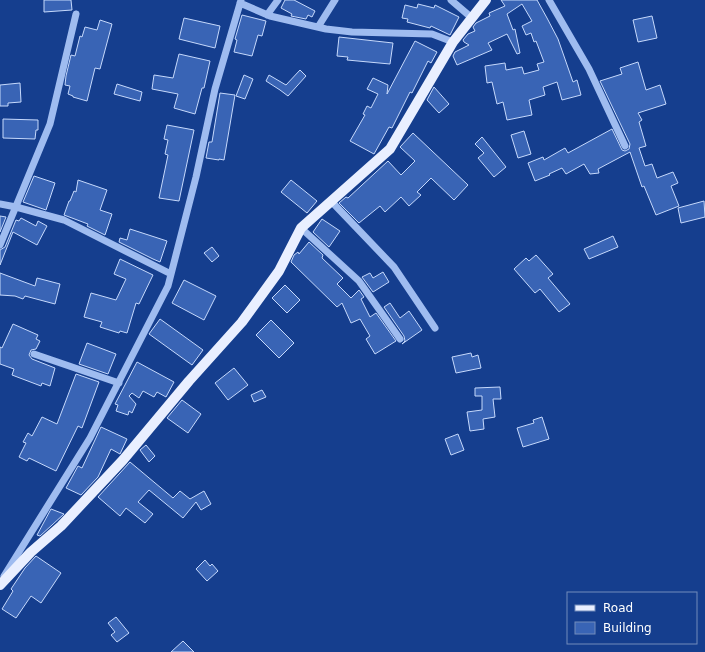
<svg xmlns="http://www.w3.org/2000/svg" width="705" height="652" font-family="'DejaVu Sans',sans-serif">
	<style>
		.building { fill: #3964b5; stroke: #c6d9fc }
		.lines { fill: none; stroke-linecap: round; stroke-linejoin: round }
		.minor { stroke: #9fbcf0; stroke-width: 7 }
		.major { stroke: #e9efff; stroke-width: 10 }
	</style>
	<rect width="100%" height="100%" fill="#153e8e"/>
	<!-- building -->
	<path class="building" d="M 44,0 L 71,0 L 72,10 L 44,12 Z
		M 285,0 L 294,0 L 315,11 L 312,17 L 308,15 L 306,19 L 291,16 L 292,14 L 281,8 Z
		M 501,0 L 537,0 L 547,18 L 558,39 L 573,82 L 577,80 L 581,95 L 562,100 L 557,82 L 543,87 L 545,95 L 529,100 L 532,115 L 507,120 L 503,102 L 497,104 L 492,82 L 487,83 L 485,66 L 505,63 L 506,70 L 522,67 L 524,74 L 539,70 L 537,64 L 544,62 L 536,41 L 534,42 L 531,33 L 526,35 L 522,26 L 532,21 L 522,4 L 507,14 L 513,30 L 515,29 L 520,53 L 517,54 L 507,34 L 488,43 L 492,50 L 457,65 L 453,56 L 455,52 L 469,45 L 464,42 L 463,40 L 468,34 L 475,31 L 473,27 L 476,23 L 490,16 L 489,13 L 505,6 Z
		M 418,4 L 434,8 L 435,5 L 459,17 L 450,35 L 431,26 L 430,28 L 407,22 L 408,19 L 402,18 L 405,5 L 417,8 Z
		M 242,15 L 266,21 L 262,36 L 258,35 L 252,56 L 234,52 L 237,40 L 235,39 Z
		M 652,16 L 657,38 L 638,42 L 633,20 Z
		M 184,18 L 220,26 L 215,48 L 179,39 Z
		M 100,20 L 112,24 L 100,69 L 95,68 L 87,101 L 73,97 L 73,96 L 68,94 L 70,86 L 65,85 L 66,76 L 71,55 L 75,56 L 80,36 L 82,37 L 85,27 L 97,30 Z
		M 339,37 L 393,43 L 390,64 L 347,60 L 348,57 L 337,56 Z
		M 415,41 L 437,52 L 431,63 L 428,61 L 412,93 L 410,92 L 392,128 L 389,127 L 374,154 L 350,141 L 365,115 L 363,114 L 367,106 L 371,108 L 378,94 L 367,89 L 373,78 L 388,85 L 387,94 Z
		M 179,54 L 210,61 L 204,88 L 202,88 L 195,114 L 174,108 L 178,94 L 152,89 L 154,75 L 173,78 Z
		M 638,62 L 646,90 L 660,85 L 666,104 L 638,113 L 642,120 L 639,122 L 646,146 L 639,148 L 645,166 L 652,164 L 657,178 L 673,172 L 678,183 L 671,186 L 679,206 L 656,215 L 644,186 L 642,187 L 630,152 L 598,169 L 599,173 L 590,174 L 584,164 L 566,174 L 562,168 L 549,174 L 550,175 L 535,181 L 528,163 L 543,157 L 544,160 L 565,148 L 568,153 L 612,129 L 622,150 L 625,151 L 629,149 L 630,144 L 600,81 L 622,74 L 620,68 Z
		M 300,70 L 306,76 L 288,96 L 280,90 L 266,81 L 269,75 L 286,85 Z
		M 244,75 L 253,79 L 245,99 L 236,96 Z
		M 20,83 L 21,102 L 8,103 L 8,106 L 0,106 L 0,85 Z
		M 117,84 L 142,92 L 140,101 L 114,94 Z
		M 434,87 L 449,104 L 439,113 L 427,100 Z
		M 220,93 L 235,95 L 224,160 L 219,159 L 219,160 L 206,158 L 209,142 L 212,142 Z
		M 3,119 L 38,120 L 38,130 L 36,130 L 35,139 L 3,138 Z
		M 167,125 L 194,130 L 179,201 L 159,198 L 168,155 L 165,154 L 168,140 L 164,139 Z
		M 524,131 L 531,154 L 518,158 L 511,135 Z
		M 413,133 L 468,185 L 454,200 L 431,178 L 417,192 L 421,195 L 409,206 L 401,197 L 385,212 L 380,206 L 359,223 L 339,203 L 346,197 L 348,198 L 388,161 L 401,175 L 415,161 L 400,147 Z
		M 482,137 L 506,167 L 494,177 L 478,158 L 484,153 L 475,144 Z
		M 34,176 L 55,183 L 46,210 L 23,202 Z
		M 78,180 L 107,190 L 100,210 L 112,214 L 105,235 L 87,226 L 88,224 L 64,215 L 69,201 L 70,201 L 74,191 L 76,192 Z
		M 291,180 L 317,201 L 307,213 L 281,192 Z
		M 704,201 L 705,217 L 681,223 L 678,208 Z
		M 0,216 L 6,217 L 0,232 Z
		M 21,218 L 36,226 L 38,221 L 47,226 L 37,245 L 13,232 L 0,265 L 0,250 L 5,247 L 16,220 L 19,221 Z
		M 322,219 L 340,231 L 329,247 L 313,232 Z
		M 130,229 L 167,241 L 160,262 L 153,259 L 119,242 L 120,238 L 127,240 Z
		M 613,236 L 618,247 L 589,259 L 584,249 Z
		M 309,242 L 323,255 L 322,258 L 343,278 L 337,284 L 351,298 L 359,290 L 364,297 L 361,299 L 370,317 L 376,313 L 396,341 L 375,354 L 366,339 L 370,336 L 360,319 L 351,323 L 342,303 L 337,307 L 291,262 L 294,255 L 298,252 L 299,254 Z
		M 212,247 L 219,256 L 212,262 L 204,253 Z
		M 536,255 L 553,274 L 548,278 L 570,304 L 559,312 L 540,289 L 535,293 L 514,269 L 526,258 L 529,261 Z
		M 120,259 L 153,275 L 139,304 L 136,303 L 127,333 L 120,331 L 119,333 L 100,327 L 102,322 L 84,317 L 91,293 L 116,300 L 126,279 L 114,274 Z
		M 383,272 L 389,282 L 373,292 L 362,277 L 370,273 L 373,278 Z
		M 0,273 L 35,286 L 37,278 L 60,284 L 55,304 L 25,296 L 23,299 L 15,296 L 0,295 Z
		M 184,280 L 216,296 L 204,320 L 172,303 Z
		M 285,285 L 300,300 L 287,313 L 272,298 Z
		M 390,303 L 400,318 L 409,311 L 422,330 L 402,344 L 405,341 L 404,336 L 384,307 Z
		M 160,319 L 203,350 L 192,365 L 149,334 Z
		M 271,320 L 294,343 L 279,358 L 256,335 Z
		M 13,324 L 38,335 L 36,339 L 40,341 L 36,349 L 31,350 L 29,355 L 32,359 L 55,368 L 50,386 L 42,383 L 41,386 L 12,375 L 14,369 L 0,364 L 0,347 L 2,348 Z
		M 87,343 L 116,354 L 108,374 L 79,364 Z
		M 471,353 L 472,357 L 478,355 L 481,368 L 456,373 L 452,357 Z
		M 137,362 L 174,382 L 166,397 L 157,392 L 154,397 L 143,391 L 139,398 L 132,393 L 129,396 L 136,404 L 132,413 L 129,411 L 128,415 L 116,411 L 118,405 L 115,404 Z
		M 234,368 L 248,385 L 228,400 L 215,383 Z
		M 76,374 L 99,382 L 82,428 L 78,426 L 56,471 L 29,458 L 27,461 L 19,457 L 26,443 L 23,442 L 28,433 L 32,436 L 42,417 L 57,424 Z
		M 500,387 L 501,399 L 493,399 L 495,417 L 483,419 L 484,429 L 470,431 L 467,412 L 482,410 L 482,396 L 475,396 L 475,388 Z
		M 262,390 L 266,397 L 254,402 L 251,395 Z
		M 182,400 L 201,414 L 188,433 L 167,418 Z
		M 542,417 L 549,439 L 523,447 L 517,428 L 534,423 L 533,420 Z
		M 101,427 L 127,439 L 120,454 L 111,449 L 98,477 L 81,495 L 66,488 L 78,466 L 82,468 Z
		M 458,434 L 464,450 L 451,455 L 445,439 Z
		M 146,445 L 155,456 L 149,462 L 140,450 Z
		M 130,462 L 173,498 L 180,491 L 190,499 L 204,491 L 211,504 L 201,510 L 196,502 L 183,518 L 149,490 L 138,502 L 153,514 L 145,523 L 126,508 L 120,516 L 98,497 Z
		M 51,509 L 64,514 L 40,536 L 37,535 Z
		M 36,556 L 61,573 L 41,603 L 31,596 L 16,618 L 2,609 L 13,591 L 11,589 L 25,568 Z
		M 205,560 L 210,566 L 212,564 L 218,571 L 207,581 L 196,569 Z
		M 116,617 L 129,633 L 117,642 L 111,635 L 115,632 L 108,623 Z
		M 183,641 L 194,652 L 171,652 Z"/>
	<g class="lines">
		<!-- minor -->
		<path class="minor" d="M 451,0 L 472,18
			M 549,0 L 589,69 L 625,146
			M 240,3 L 270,16 L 326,29 L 352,32 L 432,34 L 453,42
			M 267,15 L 278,0
			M 318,27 L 335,0
			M 331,201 L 394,267 L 435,328
			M 0,204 L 16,207 L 64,220 L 171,274
			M 301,228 L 359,281 L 400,339
			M 0,245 L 50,124 L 76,14
			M 34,354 L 119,383
			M 4,576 L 90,438 L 168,286 L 196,177 L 215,89 L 241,0"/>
		<!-- major -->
		<path class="major" d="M 0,585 L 31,552 L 61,526 L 123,460 L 189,381 L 242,322 L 279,271 L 301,228 L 390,149 L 453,42 L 486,0"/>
	</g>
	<!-- legend -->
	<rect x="567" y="592" width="130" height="52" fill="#153e8e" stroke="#738bbb"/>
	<rect x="575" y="605" width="20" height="6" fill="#e9efff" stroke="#738bbb"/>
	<text x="603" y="612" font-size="12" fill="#ffffff">Road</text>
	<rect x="575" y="622" width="20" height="12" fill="#3964b5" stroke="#738bbb"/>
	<text x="603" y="632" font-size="12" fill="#ffffff">Building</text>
</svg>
